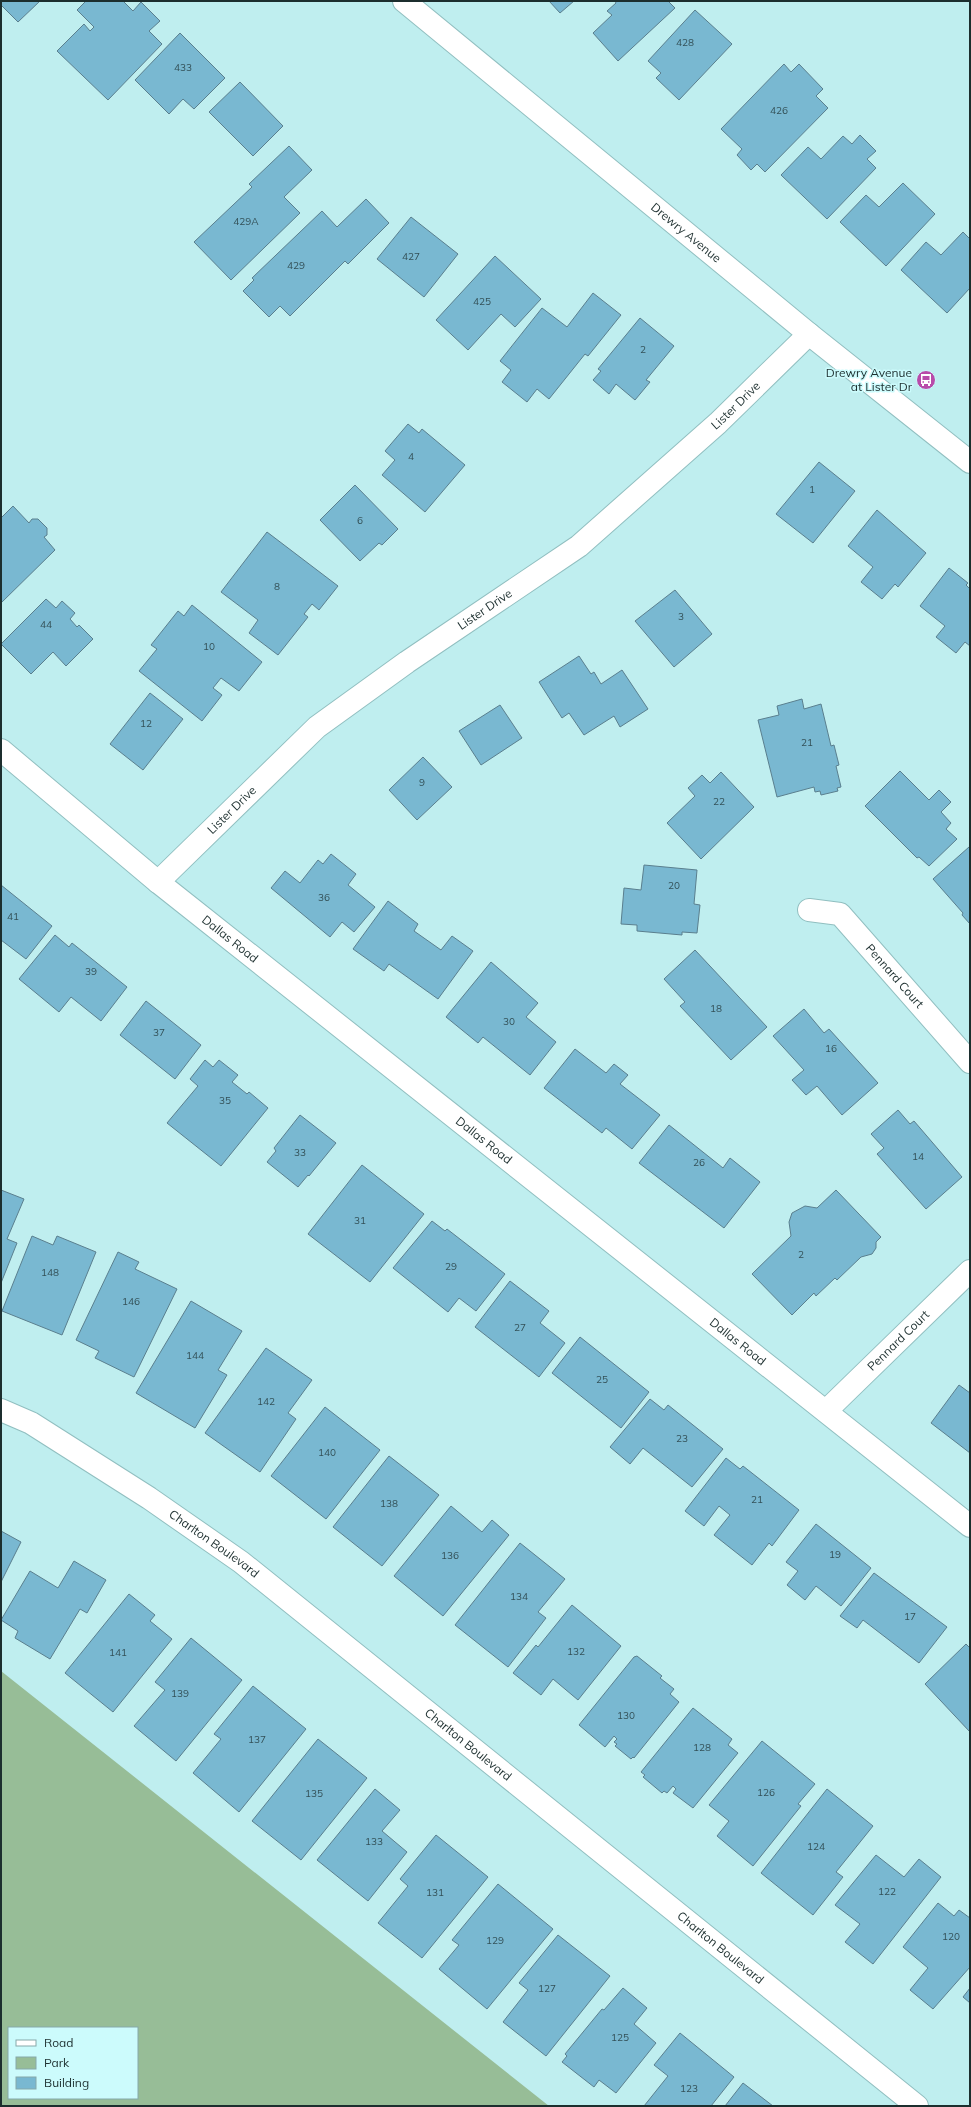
<svg xmlns="http://www.w3.org/2000/svg" width="971" height="2107" font-family="Mulish,sans-serif">
	<style>
		.green { fill: #97bd97; fill-rule: evenodd }
		.building { fill: #79b8d1; stroke: #5a7f8e }
		.lines { fill: none; stroke-linecap: round; stroke-linejoin: round }
		.street-casing { stroke: #91bfc0; stroke-width: 24 }
		.secondary-casing { stroke: #91bfc0; stroke-width: 24 }
		.street { stroke: #fff; stroke-width: 22 }
		.secondary { stroke: #fff; stroke-width: 22 }
		.labels { text-anchor: middle; stroke-width: 3; stroke-linejoin: round; paint-order: stroke }
		.number-label { font-size: 10px; fill: #335057 }
		.street-label { font-size: 12px; fill: #1c2e2e; stroke: #ccfbfc }
		.poi-label { font-size: 12px; fill: #1c2e2e; stroke: #ccfbfc; text-anchor: end }
	</style>
	<rect width="100%" height="100%" fill="#bfeeef"/>
	<!-- green -->
	<path class="green" d="M 1,1671 L 549,2106 L 1,2106 ZM 9,2028 L 137,2028 L 137,2098 L 9,2098 Z"/>
	<!-- building -->
	<path class="building" d="M 1,1 L 40,1 L 18,22 L 1,5 Z
		M 86,1 L 123,1 L 133,11 L 141,2 L 160,21 L 149,31 L 162,44 L 108,100 L 57,51 L 84,24 L 90,31 L 94,27 L 77,10 Z
		M 549,1 L 574,1 L 560,13 Z
		M 615,1 L 668,1 L 675,8 L 618,61 L 593,33 L 612,15 L 607,11 L 616,3 Z
		M 695,10 L 732,44 L 679,100 L 656,78 L 661,73 L 648,61 Z
		M 180,33 L 225,78 L 194,109 L 183,99 L 169,114 L 135,80 Z
		M 784,64 L 791,72 L 799,64 L 823,89 L 816,96 L 828,108 L 765,172 L 757,164 L 751,170 L 737,155 L 742,149 L 721,129 Z
		M 240,82 L 283,126 L 253,156 L 209,112 Z
		M 860,135 L 876,151 L 867,159 L 876,168 L 827,219 L 781,175 L 808,147 L 821,159 L 843,136 L 852,144 Z
		M 289,146 L 312,170 L 284,197 L 300,213 L 231,280 L 194,242 L 252,187 L 249,184 Z
		M 903,183 L 935,214 L 886,266 L 840,222 L 866,195 L 879,207 Z
		M 366,199 L 389,223 L 348,264 L 345,261 L 290,316 L 280,306 L 269,317 L 243,291 L 254,280 L 252,278 L 322,211 L 337,227 Z
		M 411,217 L 458,254 L 424,297 L 377,259 Z
		M 963,232 L 970,239 L 970,288 L 947,313 L 901,270 L 926,242 L 941,255 Z
		M 495,256 L 541,299 L 515,327 L 501,314 L 468,350 L 436,320 Z
		M 593,293 L 621,315 L 588,356 L 585,354 L 549,399 L 537,389 L 527,402 L 502,382 L 511,370 L 500,361 L 542,308 L 567,327 Z
		M 640,318 L 674,346 L 646,380 L 650,382 L 635,400 L 616,384 L 609,394 L 593,380 L 601,371 L 598,369 Z
		M 408,424 L 419,433 L 422,429 L 465,465 L 425,512 L 382,475 L 395,460 L 385,451 Z
		M 819,462 L 855,491 L 813,543 L 776,514 Z
		M 355,485 L 398,529 L 382,545 L 379,543 L 360,561 L 320,520 Z
		M 13,506 L 29,523 L 32,519 L 38,519 L 47,528 L 47,535 L 44,537 L 55,550 L 1,603 L 1,518 Z
		M 877,510 L 926,553 L 898,587 L 895,584 L 882,599 L 861,582 L 873,567 L 848,546 Z
		M 267,532 L 338,586 L 319,610 L 312,604 L 304,614 L 308,617 L 278,655 L 249,633 L 258,620 L 221,592 Z
		M 949,568 L 968,583 L 966,585 L 970,589 L 970,646 L 965,642 L 956,653 L 936,637 L 945,626 L 920,606 Z
		M 675,590 L 712,634 L 674,667 L 635,621 Z
		M 46,599 L 56,608 L 62,601 L 75,613 L 70,619 L 77,627 L 79,625 L 93,639 L 66,666 L 53,652 L 31,674 L 1,644 Z
		M 192,605 L 262,662 L 239,691 L 221,678 L 213,688 L 222,695 L 202,721 L 139,671 L 157,649 L 151,645 L 178,611 L 184,616 Z
		M 579,656 L 591,674 L 594,672 L 601,684 L 622,670 L 648,709 L 620,727 L 614,716 L 584,735 L 569,713 L 562,718 L 539,682 Z
		M 150,693 L 183,719 L 143,770 L 110,744 Z
		M 802,699 L 804,709 L 821,704 L 831,746 L 834,745 L 839,765 L 836,766 L 841,787 L 837,788 L 838,791 L 821,795 L 820,791 L 815,792 L 814,787 L 777,797 L 758,720 L 779,715 L 777,706 Z
		M 500,705 L 522,738 L 481,765 L 459,731 Z
		M 423,757 L 452,787 L 417,820 L 389,790 Z
		M 900,771 L 929,800 L 939,790 L 951,802 L 941,812 L 951,823 L 946,829 L 957,839 L 929,866 L 919,857 L 917,858 L 865,806 Z
		M 721,772 L 754,807 L 701,859 L 667,823 L 695,796 L 688,788 L 702,775 L 710,783 Z
		M 969,847 L 970,848 L 970,924 L 962,915 L 963,913 L 933,879 Z
		M 331,854 L 356,874 L 348,885 L 375,907 L 354,932 L 342,922 L 330,937 L 271,888 L 285,871 L 300,883 L 318,860 L 323,864 Z
		M 644,865 L 697,870 L 694,904 L 700,905 L 697,933 L 682,932 L 682,935 L 637,931 L 637,925 L 621,924 L 624,888 L 641,890 Z
		M 1,885 L 52,926 L 26,959 L 1,940 Z
		M 388,901 L 418,924 L 414,931 L 441,950 L 452,936 L 473,951 L 438,999 L 389,964 L 384,971 L 353,949 Z
		M 55,935 L 69,947 L 72,943 L 127,987 L 101,1021 L 71,997 L 59,1012 L 19,979 Z
		M 695,950 L 767,1027 L 731,1060 L 680,1006 L 685,1002 L 664,979 Z
		M 491,962 L 538,1003 L 526,1017 L 556,1042 L 530,1075 L 483,1037 L 478,1043 L 446,1017 Z
		M 146,1001 L 201,1045 L 175,1079 L 120,1035 Z
		M 804,1009 L 824,1033 L 829,1029 L 878,1083 L 842,1115 L 817,1086 L 806,1095 L 792,1080 L 804,1070 L 773,1036 Z
		M 575,1049 L 606,1073 L 614,1064 L 628,1075 L 620,1084 L 660,1115 L 632,1149 L 606,1128 L 602,1133 L 544,1088 Z
		M 205,1060 L 213,1067 L 219,1060 L 238,1075 L 232,1082 L 247,1094 L 249,1092 L 268,1108 L 221,1166 L 167,1123 L 198,1086 L 190,1079 Z
		M 898,1110 L 910,1124 L 914,1121 L 962,1177 L 926,1209 L 877,1154 L 884,1148 L 871,1134 Z
		M 300,1115 L 336,1143 L 309,1176 L 308,1175 L 298,1187 L 267,1162 L 276,1151 L 274,1148 Z
		M 669,1125 L 723,1168 L 730,1158 L 760,1182 L 724,1228 L 639,1163 Z
		M 362,1165 L 424,1214 L 370,1282 L 308,1234 Z
		M 1,1190 L 24,1199 L 7,1239 L 17,1243 L 1,1283 Z
		M 836,1190 L 881,1237 L 876,1242 L 876,1248 L 872,1254 L 861,1257 L 837,1280 L 835,1278 L 816,1296 L 814,1293 L 792,1315 L 752,1274 L 791,1236 L 789,1222 L 792,1213 L 805,1206 L 817,1208 Z
		M 432,1221 L 445,1231 L 447,1229 L 505,1274 L 476,1311 L 459,1298 L 448,1312 L 393,1268 Z
		M 32,1236 L 53,1245 L 57,1236 L 96,1252 L 62,1335 L 2,1311 Z
		M 118,1252 L 139,1262 L 135,1269 L 177,1289 L 134,1377 L 95,1358 L 99,1351 L 76,1340 Z
		M 510,1281 L 549,1311 L 540,1323 L 565,1343 L 539,1377 L 475,1327 Z
		M 191,1301 L 242,1331 L 218,1370 L 227,1375 L 195,1428 L 136,1393 Z
		M 580,1337 L 649,1392 L 621,1428 L 552,1373 Z
		M 266,1348 L 312,1380 L 288,1413 L 296,1419 L 260,1472 L 205,1433 Z
		M 959,1385 L 970,1393 L 970,1453 L 931,1423 Z
		M 650,1399 L 664,1410 L 668,1405 L 723,1449 L 692,1487 L 643,1448 L 630,1464 L 610,1447 Z
		M 325,1407 L 380,1450 L 326,1519 L 271,1476 Z
		M 389,1456 L 439,1495 L 382,1566 L 333,1527 Z
		M 726,1458 L 740,1469 L 743,1466 L 799,1510 L 772,1546 L 769,1543 L 752,1565 L 714,1535 L 730,1515 L 719,1506 L 704,1526 L 685,1511 Z
		M 451,1506 L 482,1532 L 492,1520 L 509,1535 L 443,1616 L 394,1576 Z
		M 816,1524 L 871,1568 L 841,1606 L 816,1586 L 805,1600 L 787,1585 L 798,1571 L 786,1562 Z
		M 1,1531 L 21,1542 L 1,1582 Z
		M 520,1543 L 565,1579 L 538,1612 L 546,1618 L 508,1667 L 455,1625 Z
		M 74,1561 L 106,1580 L 87,1613 L 80,1609 L 50,1659 L 15,1638 L 18,1631 L 1,1620 L 30,1571 L 58,1588 Z
		M 874,1573 L 947,1627 L 919,1663 L 863,1620 L 857,1628 L 840,1616 Z
		M 129,1594 L 155,1615 L 150,1621 L 172,1639 L 113,1712 L 65,1673 Z
		M 572,1605 L 621,1646 L 578,1700 L 553,1679 L 541,1695 L 513,1673 L 536,1645 L 538,1647 Z
		M 191,1638 L 242,1680 L 176,1761 L 134,1726 L 165,1690 L 155,1682 Z
		M 966,1644 L 970,1648 L 970,1732 L 925,1684 Z
		M 637,1656 L 662,1676 L 660,1678 L 674,1689 L 670,1694 L 679,1702 L 634,1758 L 633,1757 L 631,1759 L 615,1746 L 617,1744 L 614,1742 L 617,1739 L 614,1736 L 605,1747 L 579,1725 L 634,1657 Z
		M 253,1686 L 306,1729 L 239,1812 L 193,1773 L 221,1739 L 214,1734 Z
		M 693,1708 L 732,1739 L 728,1745 L 738,1753 L 693,1808 L 673,1793 L 676,1789 L 673,1786 L 667,1793 L 664,1791 L 662,1793 L 643,1777 L 645,1775 L 641,1772 Z
		M 318,1739 L 367,1778 L 301,1860 L 252,1821 Z
		M 762,1741 L 815,1784 L 798,1804 L 801,1806 L 753,1866 L 717,1836 L 729,1821 L 709,1805 Z
		M 375,1789 L 400,1810 L 382,1831 L 407,1852 L 368,1901 L 317,1860 Z
		M 827,1789 L 873,1826 L 836,1872 L 843,1877 L 813,1915 L 761,1873 Z
		M 436,1835 L 488,1877 L 422,1958 L 378,1923 L 408,1886 L 400,1879 Z
		M 876,1855 L 904,1877 L 919,1859 L 941,1877 L 873,1964 L 845,1942 L 860,1924 L 835,1905 Z
		M 498,1884 L 553,1929 L 487,2009 L 439,1969 L 459,1945 L 452,1940 Z
		M 938,1903 L 954,1916 L 959,1910 L 970,1918 L 970,1967 L 933,2009 L 910,1990 L 928,1968 L 903,1947 Z
		M 558,1935 L 610,1976 L 546,2056 L 503,2022 L 528,1990 L 519,1983 Z
		M 623,1988 L 647,2008 L 634,2024 L 656,2043 L 616,2093 L 599,2080 L 594,2087 L 562,2062 L 567,2056 L 565,2054 L 602,2009 L 604,2010 Z
		M 970,1988 L 970,2003 L 963,1997 Z
		M 680,2033 L 734,2077 L 711,2106 L 644,2106 L 668,2076 L 654,2065 Z
		M 743,2083 L 773,2106 L 725,2106 Z"/>
	<g class="lines">
		<!-- street casing -->
		<g class="street-casing">
			<g id="street">
				<path id="s1" d="M 1,750 L 158,882 L 970,1526"/>
				<path id="s2" d="M 158,882 L 317,727 L 407,662 L 579,546 L 718,423 L 809,334"/>
				<path id="s3" d="M 809,910 L 840,914 L 970,1062"/>
				<path id="s4" d="M 1,1410 L 31,1423 L 149,1498 L 241,1562 L 917,2106"/>
				<path id="s5" d="M 826,1411 L 970,1271"/>
			</g>
		</g>
		<!-- secondary casing -->
		<g class="secondary-casing">
			<g id="secondary">
				<path id="s6" d="M 404,1 L 809,334 L 970,462"/>
			</g>
		</g>
		<!-- street -->
		<use href="#street" class="street"/>
		<!-- secondary -->
		<use href="#secondary" class="secondary"/>
	</g>
	<!-- icons -->
	<defs>
		<g id="bus-disc" transform="scale(1)"><circle r="9.5" fill="#b84baa" stroke="#ccfbfc"/><path d="M-5-6H5V4H4V6H2V4H-2V6H-4V4H-5ZM-3.5-4V0h7V-4ZM-3.5 1.2v1.5H-2V1.2ZM2 1.2v1.5H3.5V1.2Z" fill="#fff"/></g>
	</defs>
	<g fill-rule="evenodd">
		<use href="#bus-disc" x="926" y="380"/>
	</g>
	<g class="labels">
		<!-- number labels -->
		<g class="number-label">
			<text x="685" y="46">428</text>
			<text x="183" y="71">433</text>
			<text x="779" y="114">426</text>
			<text x="246" y="225">429A</text>
			<text x="411" y="260">427</text>
			<text x="296" y="269">429</text>
			<text x="482" y="305">425</text>
			<text x="643" y="353">2</text>
			<text x="411" y="460">4</text>
			<text x="812" y="493">1</text>
			<text x="360" y="524">6</text>
			<text x="277" y="590">8</text>
			<text x="681" y="620">3</text>
			<text x="46" y="628">44</text>
			<text x="209" y="650">10</text>
			<text x="146" y="727">12</text>
			<text x="807" y="746">21</text>
			<text x="422" y="786">9</text>
			<text x="719" y="805">22</text>
			<text x="674" y="889">20</text>
			<text x="324" y="901">36</text>
			<text x="13" y="920">41</text>
			<text x="91" y="975">39</text>
			<text x="716" y="1012">18</text>
			<text x="509" y="1025">30</text>
			<text x="159" y="1036">37</text>
			<text x="831" y="1052">16</text>
			<text x="225" y="1104">35</text>
			<text x="300" y="1156">33</text>
			<text x="918" y="1160">14</text>
			<text x="699" y="1166">26</text>
			<text x="360" y="1224">31</text>
			<text x="801" y="1258">2</text>
			<text x="451" y="1270">29</text>
			<text x="50" y="1276">148</text>
			<text x="131" y="1305">146</text>
			<text x="520" y="1331">27</text>
			<text x="195" y="1359">144</text>
			<text x="602" y="1383">25</text>
			<text x="266" y="1405">142</text>
			<text x="682" y="1442">23</text>
			<text x="327" y="1456">140</text>
			<text x="757" y="1503">21</text>
			<text x="389" y="1507">138</text>
			<text x="835" y="1558">19</text>
			<text x="450" y="1559">136</text>
			<text x="519" y="1600">134</text>
			<text x="910" y="1620">17</text>
			<text x="576" y="1655">132</text>
			<text x="118" y="1656">141</text>
			<text x="180" y="1697">139</text>
			<text x="626" y="1719">130</text>
			<text x="257" y="1743">137</text>
			<text x="702" y="1751">128</text>
			<text x="766" y="1796">126</text>
			<text x="314" y="1797">135</text>
			<text x="374" y="1845">133</text>
			<text x="816" y="1850">124</text>
			<text x="887" y="1895">122</text>
			<text x="435" y="1896">131</text>
			<text x="951" y="1940">120</text>
			<text x="495" y="1944">129</text>
			<text x="547" y="1992">127</text>
			<text x="620" y="2041">125</text>
			<text x="689" y="2092">123</text>
		</g>
		<!-- street labels -->
		<g class="street-label">
			<text dy="4" stroke="none"><textPath href="#s6" startOffset="365">Drewry Avenue</textPath></text>
			<text dy="4" stroke="none"><textPath href="#s2" startOffset="751">Lister Drive</textPath></text>
			<text dy="4" stroke="none"><textPath href="#s2" startOffset="427">Lister Drive</textPath></text>
			<text dy="4" stroke="none"><textPath href="#s2" startOffset="103">Lister Drive</textPath></text>
			<text dy="4" stroke="none"><textPath href="#s1" startOffset="297">Dallas Road</textPath></text>
			<text dy="4" stroke="none"><textPath href="#s3" startOffset="114">Pennard Court</textPath></text>
			<text dy="4" stroke="none"><textPath href="#s1" startOffset="621">Dallas Road</textPath></text>
			<text dy="4" stroke="none"><textPath href="#s1" startOffset="945">Dallas Road</textPath></text>
			<text dy="4" stroke="none"><textPath href="#s5" startOffset="101">Pennard Court</textPath></text>
			<text dy="4" stroke="none"><textPath href="#s4" startOffset="252">Charlton Boulevard</textPath></text>
			<text dy="4" stroke="none"><textPath href="#s4" startOffset="576">Charlton Boulevard</textPath></text>
			<text dy="4" stroke="none"><textPath href="#s4" startOffset="900">Charlton Boulevard</textPath></text>
		</g>
		<!-- poi labels -->
		<g class="poi-label">
			<text x="912" y="377">Drewry Avenue<tspan x="912" dy="14">at Lister Dr</tspan></text>
		</g>
	</g>
	<!-- border -->
	<rect width="971" height="2107" fill="none" stroke="#1c2e2e" stroke-width="4"/>
	<!-- legend -->
	<rect x="8" y="2027" width="130" height="72" fill="#ccfbfc" stroke="#86a9aa"/>
	<rect x="16" y="2040" width="20" height="6" fill="#ffffff" stroke="#86a9aa"/>
	<text x="44" y="2047" font-size="12" fill="#1c2e2e">Road</text>
	<rect x="16" y="2057" width="20" height="12" fill="#97bd97" stroke="#86a9aa"/>
	<text x="44" y="2067" font-size="12" fill="#1c2e2e">Park</text>
	<rect x="16" y="2077" width="20" height="12" fill="#79b8d1" stroke="#86a9aa"/>
	<text x="44" y="2087" font-size="12" fill="#1c2e2e">Building</text>
</svg>
